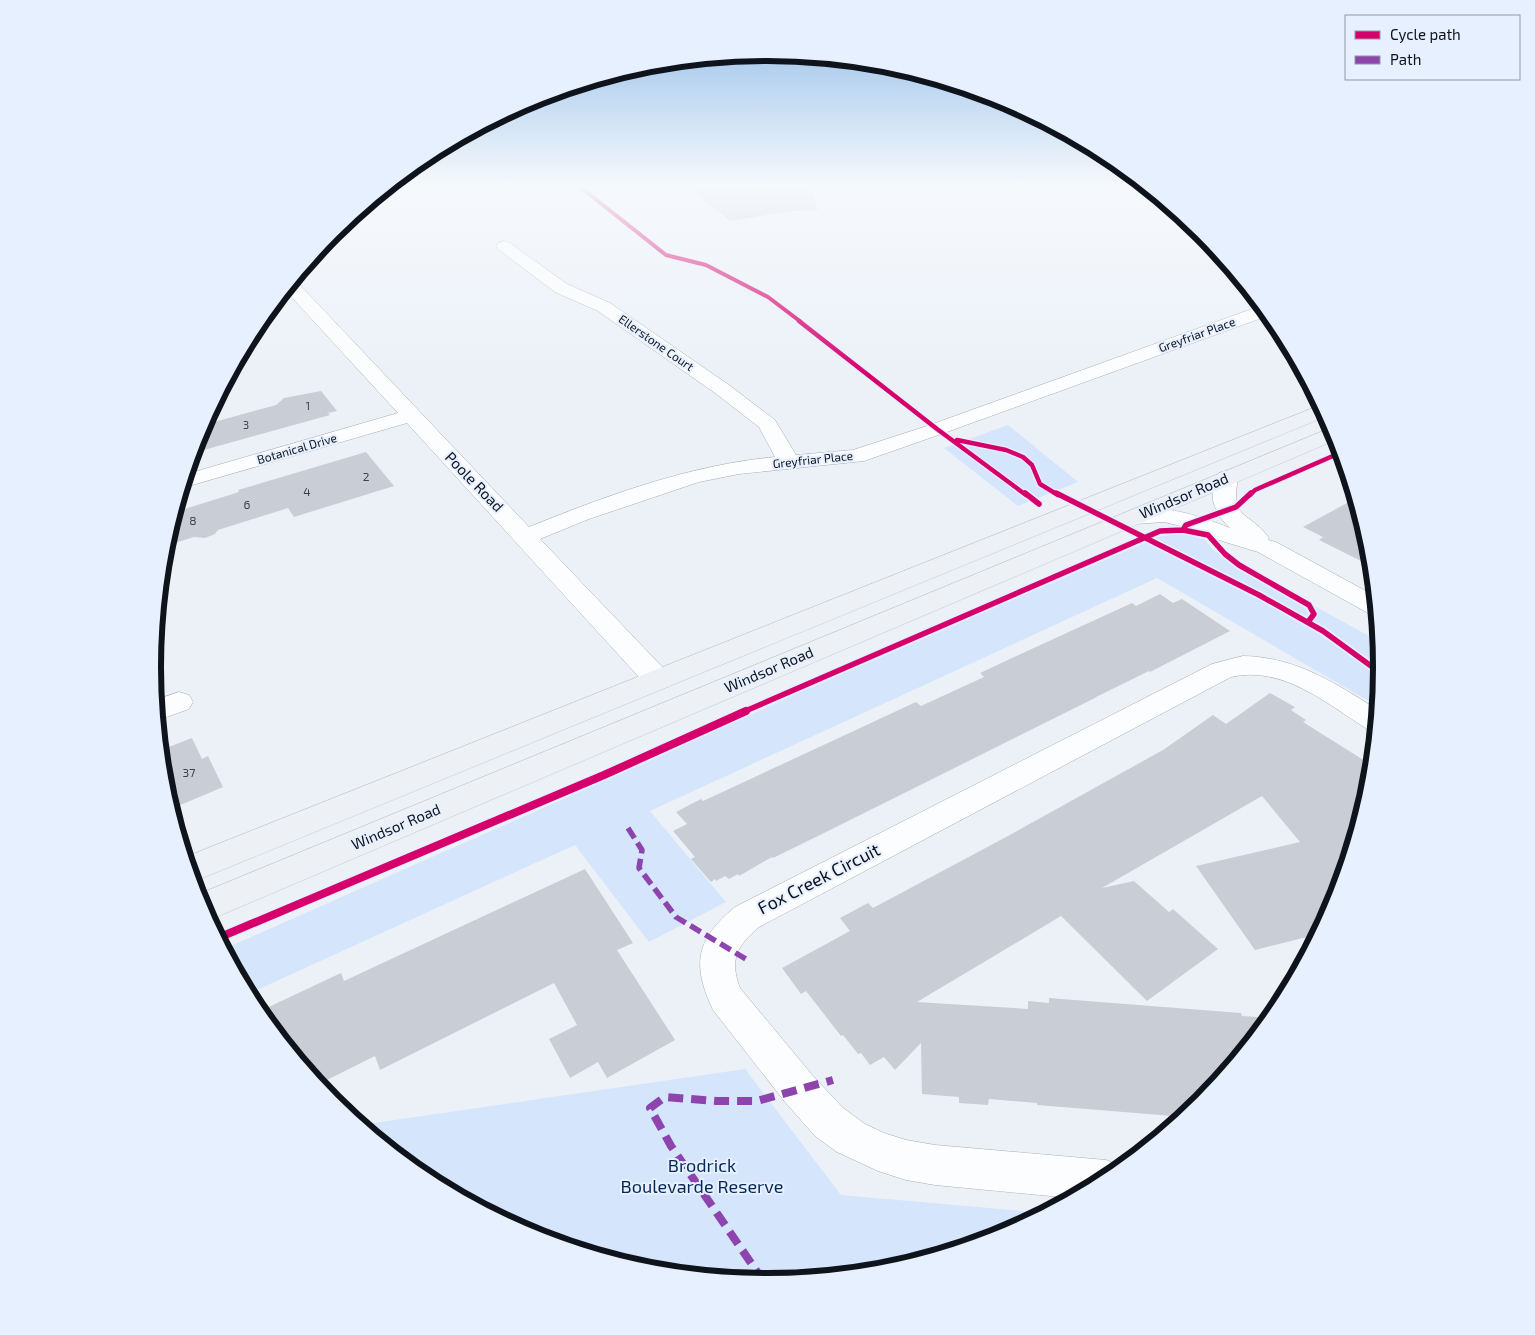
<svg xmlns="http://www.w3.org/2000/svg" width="1535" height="1335" font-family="'Exo 2',sans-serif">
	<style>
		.green { fill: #d5e5fc }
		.building { fill: #c9ced6 }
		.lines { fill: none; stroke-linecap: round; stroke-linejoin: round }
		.minor-casing { stroke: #a8adb4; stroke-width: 1 }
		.major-casing { stroke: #c8cbcf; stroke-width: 1 }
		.minor { fill: #fcfdfe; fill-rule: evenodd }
		.major { fill: #edf0f5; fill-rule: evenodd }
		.quiet-far1 { stroke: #8e44ad; stroke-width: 5.5; stroke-dasharray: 12 5.5; stroke-linecap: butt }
		.quiet { stroke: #8e44ad; stroke-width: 8; stroke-dasharray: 15 8; stroke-linecap: butt }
		.cycleway-far3-casing { stroke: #e6f0fe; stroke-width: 5.5 }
		.cycleway-far2-casing { stroke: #e6f0fe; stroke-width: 7 }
		.cycleway-far1-casing { stroke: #e6f0fe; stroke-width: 9 }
		.cycleway-casing { stroke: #e6f0fe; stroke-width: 11 }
		.cycleway-far3 { stroke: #d6006c; stroke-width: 4 }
		.cycleway-far2 { stroke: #d6006c; stroke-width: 4.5 }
		.cycleway-far1 { stroke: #d6006c; stroke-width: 5.5 }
		.cycleway { stroke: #d6006c; stroke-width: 8 }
		.labels { text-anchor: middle; stroke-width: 4; stroke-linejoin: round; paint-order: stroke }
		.far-number-label { font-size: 11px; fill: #3e424a }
		.far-street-label { font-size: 12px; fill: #0f141c; stroke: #e6f0fe }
		.number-label { font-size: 12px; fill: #3e424a }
		.street-label { font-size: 15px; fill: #0f141c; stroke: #e6f0fe }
		.near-street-label { font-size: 18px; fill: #0f141c; stroke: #e6f0fe }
		.near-park-label { font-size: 18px; fill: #052856; stroke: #e6f0fe }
		.rim { fill: none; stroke: #0f141c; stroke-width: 6 }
	</style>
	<rect width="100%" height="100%" fill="#ecf1f8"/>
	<!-- green -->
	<path class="green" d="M 1008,425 L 1078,482 L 1018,506 L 944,448 Z
		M 1185,533 L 1204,538 L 1213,550 L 1380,642 L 1382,668 L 1379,707 L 1157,578 L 650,811 L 726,902 L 649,942 L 575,845 L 248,994 L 224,949 L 647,762 L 791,696 L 1058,580 L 1161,536 Z
		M 745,1069 L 841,1195 L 1045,1213 L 1003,1236 L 887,1271 L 767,1282 L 647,1271 L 532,1236 L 426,1179 L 360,1125 Z"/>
	<!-- building -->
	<path class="building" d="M 687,186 L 809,186 L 818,210 L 792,211 L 730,221 Z
		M 321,391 L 337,411 L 328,413 L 330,415 L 193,453 L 203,425 L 276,405 L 284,398 Z
		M 366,452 L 394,486 L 294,517 L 288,508 L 218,530 L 215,534 L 205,538 L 194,537 L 165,546 L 175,512 L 239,492 L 238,490 Z
		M 1356,498 L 1371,548 L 1373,567 L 1319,540 L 1323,537 L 1303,527 Z
		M 1160,594 L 1173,603 L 1182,599 L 1230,631 L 1150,672 L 1149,671 L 1096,697 L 1097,697 L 822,834 L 773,858 L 772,857 L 739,876 L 738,874 L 729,879 L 725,876 L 716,881 L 715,879 L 711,882 L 691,859 L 695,857 L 673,831 L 687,824 L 676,812 L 701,799 L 703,801 L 916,702 L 921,706 L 984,677 L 980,673 L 1036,647 L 1132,603 L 1136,606 Z
		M 1270,693 L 1295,707 L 1291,710 L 1306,720 L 1303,722 L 1373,766 L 1371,788 L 1336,903 L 1319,934 L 1255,950 L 1196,866 L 1300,842 L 1262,796 L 1102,888 L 1134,881 L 1169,912 L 1173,909 L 1218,949 L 1147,1001 L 1061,916 L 917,1002 L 1028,1009 L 1028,1001 L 1049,1003 L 1049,998 L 1241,1013 L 1242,1016 L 1271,1018 L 1202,1103 L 1185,1117 L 1037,1105 L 1037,1103 L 989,1099 L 988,1105 L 959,1103 L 959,1097 L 922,1094 L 921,1043 L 895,1070 L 884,1057 L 870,1065 L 861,1053 L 858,1054 L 843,1035 L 841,1036 L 806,991 L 801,994 L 782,968 L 850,931 L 840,918 L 868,903 L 873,908 L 1008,836 L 1163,750 L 1213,715 L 1226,724 Z
		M 192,738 L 202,759 L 208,756 L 223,787 L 171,809 L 164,787 L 161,750 Z
		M 585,869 L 633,943 L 617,950 L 675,1040 L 607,1078 L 598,1062 L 570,1078 L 549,1039 L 577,1025 L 554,983 L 380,1070 L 375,1056 L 323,1082 L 317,1067 L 308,1072 L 258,1012 L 341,973 L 344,981 Z"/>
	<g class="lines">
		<!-- minor casing -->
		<g class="minor-casing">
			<path id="minor" d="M 390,186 L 419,186 L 417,189 L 412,190 L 381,193 Z
				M 1118,186 C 1138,184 1150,190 1165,202 L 1156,202 L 1120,189 Z
				M 504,241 L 510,243 L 567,284 L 610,303 L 729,385 L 775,420 L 796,455 L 853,450 L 930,425 L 1260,306 L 1262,306 L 1270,315 L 944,433 L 864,461 L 739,474 L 699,482 L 589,519 L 540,539 L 668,673 L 672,680 L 668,687 L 658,689 L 648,687 L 407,423 L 182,488 L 187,474 L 398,413 L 285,290 L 293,281 L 296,281 L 529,527 C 608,495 690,465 775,457 L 759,427 L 715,393 L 598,311 L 555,292 L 498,249 L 496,246 L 498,243 Z
				M 1227,471 L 1235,473 L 1238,478 C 1230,522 1249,510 1269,538 L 1268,540 L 1276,542 L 1375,596 L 1377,615 L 1368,613 L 1258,552 L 1225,542 L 1185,527 L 1164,522 L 1135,524 L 1127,522 L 1123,517 L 1127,512 C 1163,503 1197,515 1230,528 C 1214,514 1206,493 1219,473 Z
				M 1243,656 C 1296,657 1335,683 1378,710 L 1376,732 L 1367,729 C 1326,703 1282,665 1231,677 L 759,927 C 737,946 729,959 740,988 L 813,1076 L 843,1108 L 865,1124 L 884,1133 L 906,1140 L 935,1145 L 1106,1160 L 1121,1166 L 1122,1169 L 1109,1179 L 1072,1198 L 935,1185 L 906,1180 L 878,1171 L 837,1152 L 815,1136 L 785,1102 L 713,1010 C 692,965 695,940 735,907 L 1212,664 Z
				M 179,692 L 189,695 L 193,702 L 189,709 L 158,720 L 156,700 Z"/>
		</g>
		<!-- major casing -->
		<g class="major-casing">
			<path id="major" d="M 1321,405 L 1327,416 L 193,882 L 186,857 Z
				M 1333,427 L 1338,439 L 214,918 L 208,920 L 197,895 Z"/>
		</g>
		<!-- minor -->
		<use href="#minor" class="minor"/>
		<!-- major -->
		<use href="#major" class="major"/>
		<!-- quiet-far1 -->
		<path class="quiet-far1" d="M 628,828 L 642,850 L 639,868 L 676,917 L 749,961"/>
		<!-- quiet -->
		<path class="quiet" d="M 764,1282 L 671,1146 L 650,1108 L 665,1097 L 716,1101 L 757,1101 L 833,1080"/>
		<!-- cycleway-far3 casing -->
		<g class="cycleway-far3-casing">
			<path id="cycleway-far3" d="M 579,186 L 666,255 L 706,265 L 768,297 L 801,322"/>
		</g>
		<!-- cycleway-far2 casing -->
		<g class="cycleway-far2-casing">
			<path id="cycleway-far2" d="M 799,321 L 937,429 L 1026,495
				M 957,440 L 1006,450 L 1023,457 L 1032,465 L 1040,484 L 1058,495
				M 1250,495 L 1255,490 L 1342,452"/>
		</g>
		<!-- cycleway-far1 casing -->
		<g class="cycleway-far1-casing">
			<path id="cycleway-far1" d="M 1025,493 L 1039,504
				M 1056,493 L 1259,595 L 1323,631 L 1382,674
				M 1183,530 L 1208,535 L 1225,554 L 1239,565 L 1309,605 L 1314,614 L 1308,622
				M 743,712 L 1160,531 L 1183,530 L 1186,525 L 1236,507 L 1251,493"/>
		</g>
		<!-- cycleway casing -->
		<g class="cycleway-casing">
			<path id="cycleway" d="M 218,938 L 604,775 L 746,711"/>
		</g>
		<!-- cycleway-far3 -->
		<use href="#cycleway-far3" class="cycleway-far3"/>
		<!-- cycleway-far2 -->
		<use href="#cycleway-far2" class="cycleway-far2"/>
		<!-- cycleway-far1 -->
		<use href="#cycleway-far1" class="cycleway-far1"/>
		<!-- cycleway -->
		<use href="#cycleway" class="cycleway"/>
	</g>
	<!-- sky -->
	<linearGradient id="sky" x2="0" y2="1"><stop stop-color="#8db9e8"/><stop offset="0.5" stop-color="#f6f9fc"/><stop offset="1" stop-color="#f6f9fc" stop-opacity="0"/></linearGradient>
	<rect width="1535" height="372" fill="url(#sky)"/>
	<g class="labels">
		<!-- far-number labels -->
		<g class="far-number-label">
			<text x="308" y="410">1</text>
			<text x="246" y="429">3</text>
		</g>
		<!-- far-street labels -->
		<g class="far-street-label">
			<text transform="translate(1197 335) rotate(-20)" y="4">Greyfriar Place</text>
			<text transform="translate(656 343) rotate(35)" y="4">Ellerstone Court</text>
			<text transform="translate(297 449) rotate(-16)" y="4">Botanical Drive</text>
			<text transform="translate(813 460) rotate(-6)" y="4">Greyfriar Place</text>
		</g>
		<!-- number labels -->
		<g class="number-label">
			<text x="366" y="481">2</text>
			<text x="307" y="496">4</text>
			<text x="247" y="509">6</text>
			<text x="193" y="525">8</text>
			<text x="189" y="777">37</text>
		</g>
		<!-- street labels -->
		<g class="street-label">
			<text transform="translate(474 482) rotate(46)" y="5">Poole Road</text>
			<text transform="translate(1184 496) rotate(-23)" y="5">Windsor Road</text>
			<text transform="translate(769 670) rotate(-23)" y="5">Windsor Road</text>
			<text transform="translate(396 827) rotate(-23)" y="5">Windsor Road</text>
		</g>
		<!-- near-street labels -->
		<g class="near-street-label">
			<text transform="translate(819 879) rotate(-27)" y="6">Fox Creek Circuit</text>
		</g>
		<!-- near-park labels -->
		<g class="near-park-label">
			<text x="702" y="1172">Brodrick<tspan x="702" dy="21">Boulevarde Reserve</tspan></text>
		</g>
	</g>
	<!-- crop -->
	<path d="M0 0H1535V1335H0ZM161 667a606 606 0 1 1 1212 0a606 606 0 1 1-1212 0Z" fill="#e6f0fe" fill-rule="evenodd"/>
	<path class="rim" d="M161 667a606 606 0 1 1 1212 0a606 606 0 1 1-1212 0Z"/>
	<!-- legend -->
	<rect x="1345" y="15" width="175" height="65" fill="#e6f0fe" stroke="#9098a4"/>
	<rect x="1355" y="31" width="25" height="8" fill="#d6006c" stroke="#9098a4"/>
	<text x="1390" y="40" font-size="15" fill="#0f141c">Cycle path</text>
	<rect x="1355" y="56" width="25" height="8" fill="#8e44ad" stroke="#9098a4"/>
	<text x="1390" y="65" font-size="15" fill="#0f141c">Path</text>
</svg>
